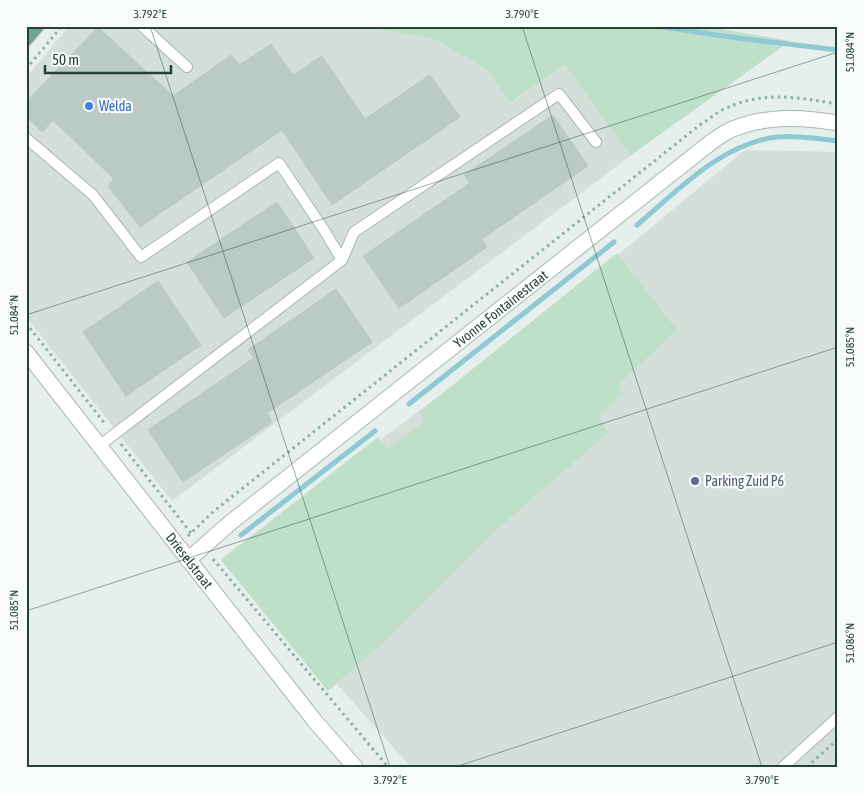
<svg xmlns="http://www.w3.org/2000/svg" width="864" height="793" font-family="'Asap Condensed',sans-serif">
	<style>
		.built { fill: #d4dfda }
		.green { fill: #bfe0c8 }
		.lines { fill: none; stroke-linecap: round; stroke-linejoin: round }
		.stream { stroke: #8ec9d4; stroke-width: 5 }
		.building { fill: #bbcac4; stroke: #b8c9c2 }
		.service-casing { stroke: #a8b8b2; stroke-width: 12 }
		.minor-casing { stroke: #a8b8b2; stroke-width: 17 }
		.tertiary-casing { stroke: #a8b8b2; stroke-width: 17 }
		.primary-casing { stroke: #c2cac8; stroke-width: 17 }
		.path { stroke: #86b3a5; stroke-width: 3; stroke-dasharray: 2.5 4; stroke-linecap: butt }
		.service { stroke: #fff; stroke-width: 10 }
		.minor { stroke: #fff; stroke-width: 15 }
		.tertiary { stroke: #fff; stroke-width: 15 }
		.primary { stroke: #6aa596; stroke-width: 15 }
		.ticks { fill: none; stroke: #24423a; stroke-width: 1; stroke-opacity: 0.45 }
		.shop-dot { fill: #3f7fe0; stroke: #f7fbf9; stroke-width: 2 }
		.service-dot { fill: #5c6f8a; stroke: #f7fbf9; stroke-width: 2 }
		.labels { text-anchor: middle; stroke-width: 4.5; stroke-linejoin: round; paint-order: stroke }
		.shop-label { font-size: 14px; fill: #366cbe; stroke: #f7fbf9; text-anchor: start }
		.street-label { font-size: 14px; fill: #24423a; stroke: #f7fbf9 }
		.service-label { font-size: 14px; fill: #4e5e75; stroke: #f7fbf9; text-anchor: start }
		.neatline { fill: none; stroke: #24423a; stroke-width: 2 }
		.ticks-label { font-size: 12px; text-anchor: middle; fill: #24423a }
	</style>
	<rect width="100%" height="100%" fill="#e6efeb"/>
	<!-- built -->
	<path class="built" d="M 69,26 L 358,26 L 432,38 L 486,69 L 511,103 L 565,65 L 630,156 L 172,501 L 26,317 L 26,78 Z
		M 745,150 L 838,152 L 838,767 L 411,767 L 223,557 L 513,341 Z"/>
	<!-- green -->
	<path class="green" d="M 358,26 L 704,26 L 790,41 L 630,156 L 565,65 L 510,103 L 486,69 L 432,38 Z
		M 617,253 L 677,330 L 619,384 L 622,393 L 599,417 L 608,433 L 496,530 L 377,648 L 328,691 L 221,560 L 378,437 L 388,449 L 425,421 L 419,412 Z"/>
	<g class="lines">
		<!-- stream -->
		<path class="stream" d="M 657,26 L 737,38 L 838,50
			M 637,225 C 677,191 722,143 777,137 C 797,135 818,139 838,141
			M 409,404 L 614,242
			M 241,535 L 375,431"/>
	</g>
	<!-- building -->
	<path class="building" d="M 98,27 L 173,96 L 231,55 L 239,65 L 271,44 L 293,75 L 322,56 L 365,119 L 430,75 L 460,117 L 332,205 L 282,130 L 140,227 L 108,186 L 114,179 L 53,120 L 42,132 L 26,116 L 26,102 Z
		M 553,115 L 588,166 L 482,239 L 487,247 L 399,308 L 363,256 L 470,183 L 464,175 Z
		M 277,202 L 314,258 L 224,318 L 187,262 Z
		M 158,281 L 201,345 L 126,396 L 83,332 Z
		M 336,289 L 372,342 L 267,413 L 272,422 L 183,482 L 148,430 L 254,358 L 248,350 Z"/>
	<g class="lines">
		<!-- service casing -->
		<g class="service-casing">
			<path id="service" d="M 142,26 L 187,67
				M 26,138 L 93,195 L 141,257 L 279,163 L 324,230 L 342,260
				M 99,446 L 342,260 L 354,232 L 559,94 L 596,142
				M 783,767 L 838,717"/>
		</g>
		<!-- minor casing -->
		<g class="minor-casing">
			<g id="minor">
				<path id="s1" d="M 188,560 L 230,523 L 710,143 C 717,138 725,132 733,129 C 767,115 803,117 838,123"/>
			</g>
		</g>
		<!-- tertiary casing -->
		<g class="tertiary-casing">
			<g id="tertiary">
				<path id="s2" d="M 26,352 L 314,720 L 355,767"/>
			</g>
		</g>
		<!-- primary casing -->
		<g class="primary-casing">
			<path id="primary" d="M 26,38 L 36,26"/>
		</g>
		<!-- path -->
		<path class="path" d="M 26,69 L 62,26
			M 26,323 L 106,425
			M 121,444 L 191,533
			M 188,536 L 214,511 L 701,124 C 708,120 714,115 720,111 C 761,90 795,97 838,104
			M 213,559 L 388,767
			M 807,767 L 838,739"/>
		<!-- service -->
		<use href="#service" class="service"/>
		<!-- minor -->
		<use href="#minor" class="minor"/>
		<!-- tertiary -->
		<use href="#tertiary" class="tertiary"/>
		<!-- primary -->
		<use href="#primary" class="primary"/>
	</g>
	<!-- ticks -->
	<path class="ticks" d="M 150,26 L 390,767M 522,26 L 762,767M 26,315 L 838,52M 26,611 L 838,347M 455,767 L 838,642"/>
	<!-- markers -->
	<circle class="shop-dot" cx="89" cy="106" r="5"/>
	<circle class="service-dot" cx="695" cy="481" r="5"/>
	<g class="labels">
		<!-- shop labels -->
		<g class="shop-label">
			<text x="99" y="111">Welda</text>
		</g>
		<!-- street labels -->
		<g class="street-label">
			<text dy="5" stroke="none"><textPath href="#s1" startOffset="401">Yvonne Fontainestraat</textPath></text>
			<text dy="5" stroke="none"><textPath href="#s2" startOffset="265">Drieselstraat</textPath></text>
		</g>
		<!-- service labels -->
		<g class="service-label">
			<text x="705" y="486">Parking Zuid P6</text>
		</g>
	</g>
	<!-- border -->
	<rect width="864" height="793" fill="none" stroke="#f7fbf9" stroke-width="55"/>
	<!-- scale -->
	<path d="M45 65v8h126v-8" fill="none" stroke="#24423a" stroke-width="2.5"/>
	<text x="52" y="65" font-size="15" fill="#24423a" stroke="#f7fbf9" stroke-width="4" paint-order="stroke">50 m</text>
	<rect x="28" y="28" width="808" height="738" class="neatline"/>
	<g class="ticks-label">
		<text x="150" y="18">3.792°E</text>
		<text x="522" y="18">3.790°E</text>
		<text transform="translate(850 52) rotate(-90)" y="4">51.084°N</text>
		<text transform="translate(14 315) rotate(-90)" y="4">51.084°N</text>
		<text transform="translate(850 347) rotate(-90)" y="4">51.085°N</text>
		<text transform="translate(14 610) rotate(-90)" y="4">51.085°N</text>
		<text transform="translate(850 643) rotate(-90)" y="4">51.086°N</text>
		<text x="390" y="784">3.792°E</text>
		<text x="762" y="784">3.790°E</text>
	</g>
</svg>
